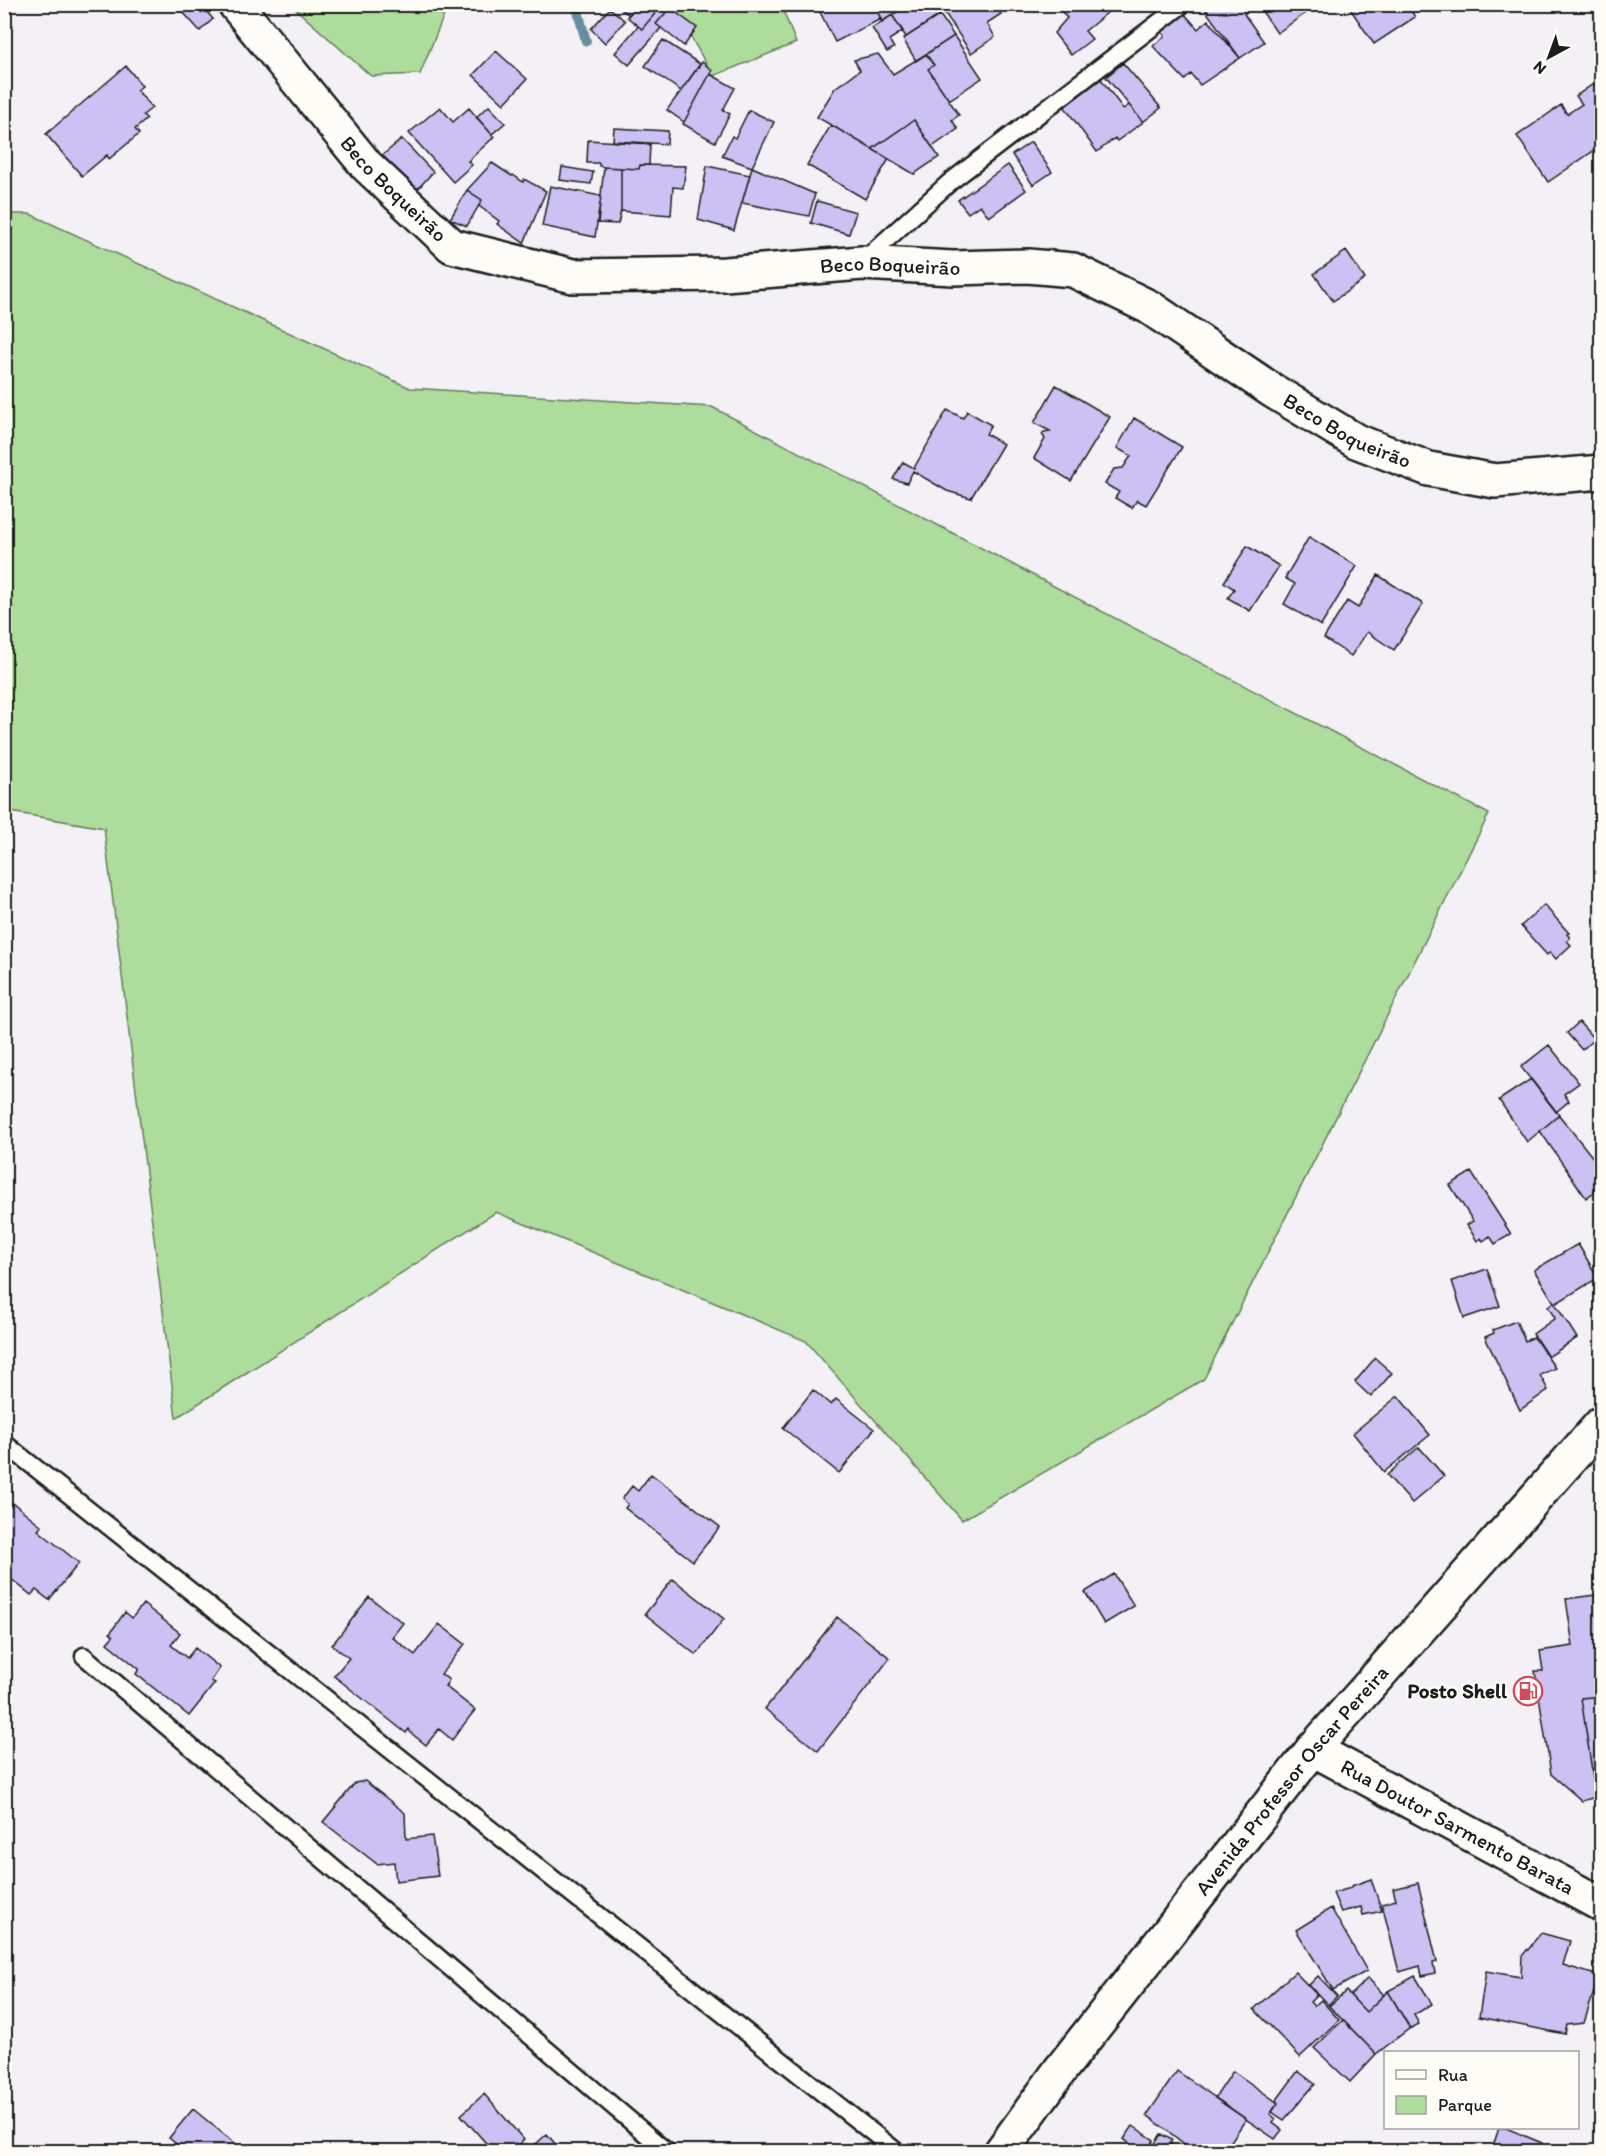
<svg xmlns="http://www.w3.org/2000/svg" width="1606" height="2156" font-family="Itim,sans-serif">
	<style>
		.green { fill: #addc9c; stroke: #647c5c; stroke-width: 1.5 }
		.lines { fill: none; stroke-linecap: round; stroke-linejoin: round }
		.stream { stroke: #658fa0; stroke-width: 10 }
		.building { fill: #ccc1f3; stroke: #1c1c1c; stroke-width: 1.5 }
		.lane-casing { stroke: #1c1c1c; stroke-width: 21 }
		.street-casing { stroke: #1c1c1c; stroke-width: 38 }
		.secondary-casing { stroke: #1c1c1c; stroke-width: 38 }
		.lane { stroke: #fdfcf7; stroke-width: 16 }
		.street { stroke: #fdfcf7; stroke-width: 33 }
		.secondary { stroke: #fdfcf7; stroke-width: 33 }
		.labels { text-anchor: middle; stroke-width: 4.5; stroke-linejoin: round; paint-order: stroke }
		.street-label { font-size: 21px; fill: #1c1c1c; stroke: #fdfcf7 }
		.poi-label { font-size: 21px; font-weight: bold; fill: #1c1c1c; stroke: #fdfcf7; text-anchor: end }
	</style>
	<rect width="100%" height="100%" fill="#f3f0f6"/>
	<filter id="ink" filterUnits="userSpaceOnUse"><feTurbulence type="fractalNoise" baseFrequency=".0167" numOctaves="2"/><feDisplacementMap in="SourceGraphic" scale="12" xChannelSelector="R" yChannelSelector="G"/><feConvolveMatrix kernelMatrix="1 2 1 2 8 2 1 2 1" color-interpolation-filters="sRGB"/></filter>
	<g filter="url(#ink)">
		<!-- green -->
		<path class="green" d="M 291,5 L 448,4 L 448,5 L 420,74 L 371,76 Z
			M 673,5 L 781,5 L 796,43 L 713,76 Z
			M 4,214 L 30,214 L 410,388 L 712,407 L 1489,814 L 1204,1379 L 962,1520 L 806,1341 L 496,1212 L 176,1418 L 104,828 L 5,811 Z"/>
		<g class="lines">
			<!-- stream -->
			<path class="stream" d="M 576,4 L 586,41"/>
		</g>
		<!-- building -->
		<path class="building" d="M 190,4 L 200,4 L 213,19 L 200,31 L 182,11 Z
			M 615,4 L 638,4 L 629,15 Z
			M 638,4 L 663,4 L 642,29 L 627,17 Z
			M 663,4 L 670,8 L 656,24 L 661,28 L 629,65 L 615,53 L 638,26 L 642,29 Z
			M 816,4 L 874,4 L 881,19 L 835,42 Z
			M 874,4 L 909,4 L 882,22 Z
			M 909,4 L 934,4 L 940,15 L 906,37 L 892,15 Z
			M 939,4 L 995,4 L 1001,14 L 987,23 L 995,37 L 971,53 Z
			M 1056,4 L 1110,4 L 1113,8 L 1085,31 L 1092,39 L 1071,55 L 1054,33 L 1067,18 Z
			M 1215,4 L 1250,4 L 1252,7 L 1244,14 L 1264,42 L 1240,58 L 1206,11 Z
			M 1257,4 L 1319,4 L 1277,33 Z
			M 1360,4 L 1407,4 L 1415,17 L 1374,44 L 1351,10 Z
			M 610,8 L 625,21 L 605,43 L 591,29 Z
			M 670,8 L 697,28 L 684,46 L 656,24 Z
			M 1183,12 L 1198,29 L 1208,20 L 1240,58 L 1200,85 L 1191,74 L 1185,80 L 1153,46 L 1165,36 L 1161,31 Z
			M 892,15 L 903,31 L 889,40 L 894,48 L 887,52 L 872,28 Z
			M 940,15 L 954,36 L 916,61 L 903,39 Z
			M 954,36 L 982,78 L 949,100 L 928,69 L 934,65 L 926,54 Z
			M 663,40 L 700,64 L 681,91 L 645,66 Z
			M 496,51 L 527,79 L 504,104 L 473,75 Z
			M 878,54 L 893,74 L 926,54 L 934,65 L 928,69 L 959,115 L 952,120 L 958,129 L 932,147 L 914,120 L 872,149 L 817,117 L 835,88 L 860,70 L 854,60 Z
			M 702,62 L 712,70 L 684,122 L 667,110 Z
			M 1123,63 L 1161,108 L 1143,122 L 1106,77 Z
			M 126,66 L 142,86 L 137,90 L 152,108 L 143,115 L 147,119 L 135,129 L 139,134 L 109,159 L 107,155 L 82,176 L 46,134 Z
			M 710,74 L 735,88 L 723,110 L 730,114 L 715,142 L 683,124 Z
			M 1602,78 L 1602,145 L 1548,182 L 1517,136 L 1561,105 L 1567,114 L 1582,104 L 1576,96 Z
			M 1101,79 L 1123,109 L 1129,105 L 1143,122 L 1117,141 L 1115,138 L 1097,152 L 1064,106 Z
			M 489,106 L 505,123 L 492,134 L 476,117 Z
			M 440,107 L 453,122 L 469,108 L 494,137 L 468,161 L 472,165 L 453,182 L 409,133 Z
			M 749,110 L 774,122 L 752,167 L 722,156 L 732,136 L 735,138 Z
			M 914,120 L 939,157 L 914,174 L 872,149 Z
			M 831,125 L 889,159 L 865,199 L 807,165 Z
			M 614,128 L 668,131 L 667,144 L 613,141 Z
			M 402,139 L 433,172 L 415,192 L 378,159 Z
			M 588,140 L 650,144 L 649,165 L 640,165 L 639,169 L 604,167 L 599,166 L 599,163 L 587,163 Z
			M 1031,142 L 1052,172 L 1033,185 L 1012,155 Z
			M 492,163 L 512,176 L 513,175 L 523,182 L 524,179 L 546,191 L 524,243 L 497,224 L 499,221 L 479,206 L 482,200 L 467,190 Z
			M 640,165 L 686,166 L 683,188 L 673,187 L 671,215 L 621,211 L 621,168 L 639,169 Z
			M 1008,165 L 1026,190 L 989,217 L 980,205 L 968,213 L 958,200 Z
			M 707,166 L 750,175 L 734,230 L 698,220 Z
			M 562,167 L 593,172 L 591,184 L 560,180 Z
			M 604,167 L 621,168 L 621,211 L 618,224 L 598,223 Z
			M 752,167 L 815,194 L 809,216 L 742,203 Z
			M 550,186 L 601,196 L 595,237 L 542,226 Z
			M 467,190 L 482,200 L 467,226 L 450,219 Z
			M 817,201 L 856,212 L 849,234 L 811,223 Z
			M 1346,251 L 1365,279 L 1333,301 L 1314,274 Z
			M 1056,385 L 1110,417 L 1071,481 L 1034,458 L 1045,439 L 1042,434 L 1044,432 L 1050,431 L 1034,423 Z
			M 947,410 L 963,418 L 967,411 L 991,425 L 986,434 L 1003,444 L 971,498 L 947,491 L 913,471 L 907,483 L 893,479 L 903,462 L 914,468 Z
			M 1134,418 L 1182,447 L 1146,505 L 1137,500 L 1132,508 L 1115,498 L 1119,492 L 1105,484 L 1114,469 L 1123,468 L 1131,456 L 1117,448 Z
			M 1309,537 L 1357,566 L 1321,626 L 1284,604 L 1295,584 L 1285,578 Z
			M 1247,546 L 1279,566 L 1250,611 L 1228,598 L 1234,589 L 1224,582 Z
			M 1378,575 L 1423,604 L 1394,650 L 1367,632 L 1351,656 L 1324,638 L 1347,601 L 1358,608 Z
			M 1544,905 L 1569,933 L 1567,934 L 1570,938 L 1567,941 L 1571,945 L 1556,959 L 1550,952 L 1547,955 L 1521,926 Z
			M 1579,1022 L 1594,1039 L 1582,1050 L 1567,1033 Z
			M 1549,1045 L 1579,1083 L 1564,1094 L 1569,1101 L 1556,1112 L 1521,1067 Z
			M 1531,1079 L 1559,1115 L 1527,1142 L 1499,1100 Z
			M 1559,1115 L 1602,1169 L 1602,1186 L 1586,1198 L 1540,1131 Z
			M 1471,1172 L 1511,1234 L 1495,1244 L 1490,1236 L 1483,1241 L 1481,1238 L 1477,1241 L 1467,1225 L 1473,1221 L 1450,1185 Z
			M 1578,1244 L 1598,1278 L 1555,1304 L 1534,1270 Z
			M 1487,1269 L 1500,1306 L 1464,1318 L 1452,1281 Z
			M 1554,1302 L 1577,1338 L 1548,1357 L 1533,1334 L 1555,1318 L 1548,1307 Z
			M 1516,1321 L 1525,1341 L 1534,1337 L 1555,1368 L 1540,1375 L 1548,1390 L 1520,1410 L 1485,1337 L 1494,1333 L 1493,1330 Z
			M 1375,1358 L 1392,1373 L 1371,1397 L 1355,1382 Z
			M 813,1390 L 831,1405 L 836,1399 L 874,1429 L 839,1473 L 783,1428 Z
			M 1398,1396 L 1430,1435 L 1384,1472 L 1353,1433 Z
			M 1419,1447 L 1444,1476 L 1412,1503 L 1387,1475 Z
			M 651,1474 L 720,1527 L 693,1561 L 625,1508 L 628,1504 L 622,1499 L 632,1486 L 638,1491 Z
			M 13,1503 L 42,1526 L 38,1530 L 79,1563 L 49,1600 L 36,1590 L 31,1595 L 5,1574 L 11,1567 L 4,1562 L 4,1513 Z
			M 1114,1574 L 1134,1606 L 1104,1624 L 1085,1592 Z
			M 673,1579 L 724,1619 L 696,1655 L 645,1614 Z
			M 1602,1594 L 1602,1696 L 1581,1698 L 1596,1797 L 1582,1801 L 1551,1774 L 1535,1671 L 1543,1671 L 1540,1651 L 1573,1646 L 1566,1599 Z
			M 369,1597 L 403,1623 L 392,1637 L 415,1655 L 439,1624 L 465,1644 L 441,1674 L 449,1680 L 445,1686 L 475,1710 L 452,1740 L 439,1729 L 426,1745 L 411,1733 L 409,1729 L 406,1733 L 334,1676 L 349,1658 L 332,1645 Z
			M 143,1604 L 180,1633 L 171,1645 L 187,1658 L 195,1648 L 220,1668 L 211,1681 L 215,1683 L 189,1716 L 136,1674 L 139,1669 L 107,1643 L 113,1636 L 110,1633 L 125,1612 L 132,1618 Z
			M 837,1617 L 890,1658 L 818,1751 L 765,1709 Z
			M 1602,1696 L 1602,1769 L 1592,1770 L 1581,1698 Z
			M 365,1781 L 405,1813 L 406,1839 L 432,1836 L 438,1876 L 396,1881 L 394,1862 L 377,1864 L 323,1822 L 355,1783 Z
			M 1371,1879 L 1382,1911 L 1363,1915 L 1361,1907 L 1341,1912 L 1333,1893 L 1351,1888 L 1351,1886 Z
			M 1418,1883 L 1437,1962 L 1433,1963 L 1435,1973 L 1422,1976 L 1420,1966 L 1399,1972 L 1382,1904 L 1396,1900 L 1393,1889 Z
			M 1331,1908 L 1367,1971 L 1333,1990 L 1296,1930 Z
			M 1541,1933 L 1570,1941 L 1563,1965 L 1599,1976 L 1584,2023 L 1567,2025 L 1565,2034 L 1479,2017 L 1486,1971 L 1521,1977 L 1522,1956 Z
			M 1295,1972 L 1317,1995 L 1310,2002 L 1314,2006 L 1321,2000 L 1339,2020 L 1300,2057 L 1254,2009 Z
			M 1318,1976 L 1337,1996 L 1328,2005 L 1309,1985 Z
			M 1415,1976 L 1432,2004 L 1414,2015 L 1419,2024 L 1410,2029 L 1388,1991 Z
			M 1368,1978 L 1384,1995 L 1366,2012 L 1350,1995 Z
			M 1346,1991 L 1366,2012 L 1388,1991 L 1410,2028 L 1376,2054 L 1329,2006 Z
			M 1343,2020 L 1376,2054 L 1350,2082 L 1314,2048 Z
			M 1177,2071 L 1246,2119 L 1224,2152 L 1195,2152 L 1147,2115 Z
			M 1233,2071 L 1278,2103 L 1270,2114 L 1276,2119 L 1273,2123 L 1282,2130 L 1275,2139 L 1215,2098 Z
			M 1298,2071 L 1315,2084 L 1284,2120 L 1272,2112 L 1278,2103 L 1276,2101 Z
			M 484,2094 L 524,2140 L 511,2152 L 494,2152 L 461,2115 Z
			M 193,2109 L 243,2150 L 242,2152 L 186,2152 L 169,2138 Z
			M 1133,2126 L 1154,2140 L 1146,2152 L 1140,2152 L 1124,2139 Z
			M 1499,2128 L 1506,2128 L 1542,2143 L 1538,2152 L 1491,2152 Z
			M 547,2134 L 562,2152 L 527,2152 Z
			M 1161,2134 L 1172,2140 L 1170,2144 L 1184,2152 L 1150,2152 Z
			M 1230,2142 L 1240,2152 L 1225,2152 Z"/>
		<g class="lines">
			<!-- lane casing -->
			<g class="lane-casing">
				<path id="lane" d="M 862,262 L 950,182 L 1183,4
					M 4,1443 L 897,2152
					M 84,1656 L 667,2152"/>
			</g>
			<!-- street casing -->
			<g class="street-casing">
				<g id="street">
					<path id="s1" d="M 235,4 L 366,165 L 452,246 L 573,276 L 725,274 L 862,263 L 953,268 L 1028,266 L 1073,270 L 1149,307 L 1273,391 L 1356,441 L 1429,469 L 1495,481 L 1602,472"/>
				</g>
			</g>
			<!-- secondary casing -->
			<g class="secondary-casing">
				<g id="secondary">
					<path id="s2" d="M 1313,1749 L 1602,1905"/>
					<path id="s3" d="M 1001,2152 L 1061,2069 L 1313,1749 L 1602,1423"/>
				</g>
			</g>
			<!-- lane -->
			<use href="#lane" class="lane"/>
			<!-- street -->
			<use href="#street" class="street"/>
			<!-- secondary -->
			<use href="#secondary" class="secondary"/>
		</g>
	</g>
	<!-- icons -->
	<defs>
		<g id="fuel-ring" transform="scale(1.5)"><circle r="9.5" fill="#fdfcf7" stroke="#d1495b" stroke-width="1.5"/><path d="M-5.5-6h7V0h2V4h1.3V-2.5L3-4.5l.8-.8L6-3V5H2.5V1h-1V6h-7ZM-4.2-4.7v3.2H.2V-4.7Z" fill="#d1495b"/></g>
	</defs>
	<g fill-rule="evenodd">
		<use href="#fuel-ring" x="1528" y="1691"/>
	</g>
	<g class="labels">
		<!-- street labels -->
		<g class="street-label">
			<text dy="7" stroke="none"><textPath href="#s1" startOffset="244">Beco Boqueirão</textPath></text>
			<text dy="7" stroke="none"><textPath href="#s1" startOffset="768">Beco Boqueirão</textPath></text>
			<text dy="7" stroke="none"><textPath href="#s1" startOffset="1270">Beco Boqueirão</textPath></text>
			<text dy="7" stroke="none"><textPath href="#s3" startOffset="472">Avenida Professor Oscar Pereira</textPath></text>
			<text dy="7" stroke="none"><textPath href="#s2" startOffset="164">Rua Doutor Sarmento Barata</textPath></text>
		</g>
		<!-- poi labels -->
		<g class="poi-label">
			<text x="1507" y="1698">Posto Shell</text>
		</g>
	</g>
	<!-- margin -->
	<rect width="1606" height="2156" fill="none" stroke="#fdfcf7" stroke-width="24"/>
	<rect x="12" y="12" width="1582" height="2132" fill="none" stroke="#1c1c1c" stroke-width="2" filter="url(#ink)"/>
	<!-- legend -->
	<rect x="1384" y="2051" width="195" height="78" fill="#fdfcf7" stroke="#a3a29f" stroke-width="1.5"/>
	<rect x="1396" y="2070" width="30" height="9" fill="#fdfcf7" stroke="#a3a29f" stroke-width="1.5"/>
	<text x="1438" y="2081" font-size="18" fill="#1c1c1c">Rua</text>
	<rect x="1396" y="2096" width="30" height="18" fill="#addc9c" stroke="#a3a29f" stroke-width="1.5"/>
	<text x="1438" y="2111" font-size="18" fill="#1c1c1c">Parque</text>
	<!-- north arrow -->
	<g transform="translate(1549 57) rotate(221)" stroke="#fdfcf7" stroke-width="4.5" paint-order="stroke">
	<path d="M0-4.5L10 22L0 15L-10 22Z" fill="#1c1c1c"/>
	<text y="-9" font-size="16" font-weight="bold" text-anchor="middle" fill="#1c1c1c">N</text>
	</g>
</svg>
